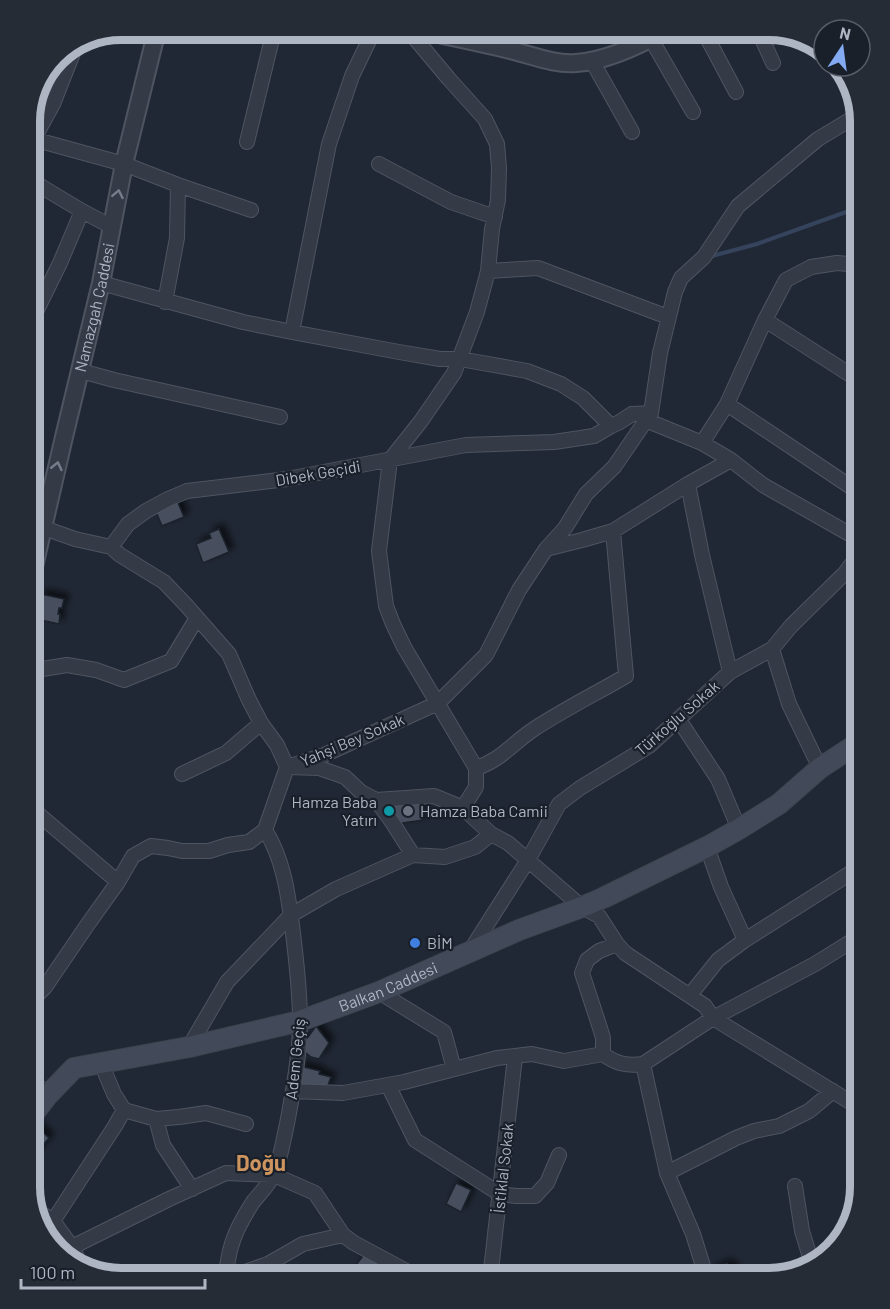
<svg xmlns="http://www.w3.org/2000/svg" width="890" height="1309" font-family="Barlow,sans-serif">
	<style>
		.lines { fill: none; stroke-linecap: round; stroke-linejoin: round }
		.stream { stroke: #35445c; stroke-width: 4 }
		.building { fill: #474f5f; stroke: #1b222c; stroke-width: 1.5; filter: url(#shadow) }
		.minor-casing { stroke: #4e5561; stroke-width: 16 }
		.tertiary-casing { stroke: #4e5561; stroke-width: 20 }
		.secondary-casing { stroke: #3d4450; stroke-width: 22 }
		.minor { stroke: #343b46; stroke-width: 14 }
		.tertiary { stroke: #343b46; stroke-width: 16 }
		.secondary { stroke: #424a59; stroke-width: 20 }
		.oneway { stroke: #777e8b }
		.culture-dot { fill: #0f9aa8; stroke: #19202a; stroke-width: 2 }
		.worship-dot { fill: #6b7280; stroke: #19202a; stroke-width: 2 }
		.shop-dot { fill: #3f7fe0; stroke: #19202a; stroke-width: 2 }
		.labels { text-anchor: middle; stroke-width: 4.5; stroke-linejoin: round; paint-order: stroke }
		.street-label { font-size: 16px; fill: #aeb5c3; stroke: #19202a }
		.poi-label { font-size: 16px; fill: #aeb5c3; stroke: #19202a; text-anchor: start }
		.district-label { font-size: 22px; font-weight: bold; fill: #cd945f; stroke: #19202a }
		.rim { fill: none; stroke: #aeb5c3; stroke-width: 8 }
	</style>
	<defs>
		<filter id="shadow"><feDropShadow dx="5" dy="-5" stdDeviation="3" flood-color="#0009"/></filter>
	</defs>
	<rect width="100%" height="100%" fill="#212835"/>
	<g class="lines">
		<!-- stream -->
		<path class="stream" d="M 712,256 L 757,244 L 860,207"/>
	</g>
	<!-- building -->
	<path class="building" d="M 176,498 L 184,517 L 162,526 L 154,507 Z
		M 219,529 L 229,552 L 203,563 L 196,544 L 211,538 L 209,533 Z
		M 41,594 L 64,599 L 62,608 L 59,608 L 58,614 L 60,614 L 59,624 L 36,619 L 38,610 L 35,610 L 36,602 L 39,603 Z
		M 419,798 L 423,820 L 396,824 L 393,801 Z
		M 316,1026 L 329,1043 L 319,1059 L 311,1057 L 300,1048 Z
		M 300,1066 L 320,1071 L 319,1074 L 331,1077 L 326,1091 L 296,1083 Z
		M 35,1125 L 49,1138 L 30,1160 L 30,1131 Z
		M 456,1183 L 471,1190 L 461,1212 L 446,1204 Z
		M 365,1253 L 386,1269 L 384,1270 L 393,1277 L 391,1279 L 371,1279 L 367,1276 L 364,1279 L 352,1279 L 356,1275 L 354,1273 L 359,1267 L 356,1265 Z
		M 727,1263 L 729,1268 L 732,1266 L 736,1274 L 721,1279 L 711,1279 L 707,1272 Z
		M 736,1274 L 738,1279 L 721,1279 L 729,1276 L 730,1277 Z"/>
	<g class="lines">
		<!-- minor casing -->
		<g class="minor-casing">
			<path id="minor" d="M 138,30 L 156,36
				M 408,30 L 449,79 L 485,119 L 497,144 L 499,168 L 498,200 L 492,229 L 488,271 L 477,312 L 454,373 L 421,421 L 390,460 L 379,551 L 386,606 L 393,624 L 404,647 L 476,768
				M 703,30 L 736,92
				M 758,30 L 773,63
				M 651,39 L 693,112
				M 488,44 L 504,30
				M 592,61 L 632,132
				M 38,99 L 53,104
				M 33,139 L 124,164 L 178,185 L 251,210
				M 247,142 L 271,43 L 276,30
				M 30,146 L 53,104 L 75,48
				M 379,164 L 451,202 L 495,217
				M 30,181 L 42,187 L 82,211 L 112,227
				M 488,271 L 538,268 L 668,317
				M 101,283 L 243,322 L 292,332 L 399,352 L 440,359 L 460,359 L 527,371 L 561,384 L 583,398 L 611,426 L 618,423 L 632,414 L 651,413 L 648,421 L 702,443 L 731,460 L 763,485 L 860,540
				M 165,302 L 177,238 L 178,185
				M 765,320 L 860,381
				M 30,324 L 60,263 L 82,211
				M 292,332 L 329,144 L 352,76 L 374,30
				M 81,371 L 114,380 L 280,417
				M 727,404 L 860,493
				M 702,443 L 727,404 L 765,320 L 786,280 L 811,267 L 837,263 L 860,265
				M 688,484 L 702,555 L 730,672
				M 30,523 L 75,539 L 111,547 L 128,524 L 146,511 L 168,499 L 187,491 L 287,479 L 466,445 L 554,442 L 594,436 L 611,426
				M 111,547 L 120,555 L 164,582 L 186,605 L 229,654 L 249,700 L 261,723 L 277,745 L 287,767 L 319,768 L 345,777 L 361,792 L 376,800 L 434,796 L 463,808 L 491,834 L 508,843 L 582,907 L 599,916 L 617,944 L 625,953 L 705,1006 L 713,1018 L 860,1108
				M 546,549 L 582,540 L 613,531 L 688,484 L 731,460
				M 772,649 L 789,704 L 820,768
				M 30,671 L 67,665 L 96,670 L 124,680 L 171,661 L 197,618
				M 679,720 L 718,779 L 739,829
				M 182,774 L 226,753 L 261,723
				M 376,800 L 390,819 L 413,855
				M 30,807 L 118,882
				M 463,808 L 476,787 L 476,768 C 500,761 514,742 534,729 C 563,710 595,694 626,676 L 613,531
				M 707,847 L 721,887 L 745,940
				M 617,944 L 599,951 L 587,960 L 582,973 L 600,1028 L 603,1038 L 603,1054 C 616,1064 627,1066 643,1064 L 667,1173 L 693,1234 L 707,1279
				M 470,951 L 528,860 L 559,804 L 580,788 L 649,746 L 730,672 L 772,649 L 791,626 L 845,573 L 860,553
				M 379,992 L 444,1032 L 454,1069
				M 690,995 L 718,960 L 745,940 L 860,867
				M 30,1002 L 45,987 L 88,924 L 118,882 L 133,856 L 151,846 L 168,848 L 182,851 L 209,851 L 228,845 L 249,842 L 265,830 L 287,767 L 324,755 L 438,703 L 486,655 L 519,590 L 546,549 L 565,528 L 586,494 L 614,467 L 651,413 L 660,353 L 675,292 L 681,278 L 704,257 L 738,206 L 818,139 L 858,115
				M 189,1047 L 227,982 L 291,915 L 336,889 L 413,855 L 445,857 L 475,847 L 491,834
				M 101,1063 L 114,1094 L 124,1110 L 156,1119 L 163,1145 L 192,1189
				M 643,1064 L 713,1018 L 815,964 L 860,936
				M 30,1079 L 48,1095
				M 388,1085 L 415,1140 L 500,1194 L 516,1196 L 535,1196 L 547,1183 L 559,1155
				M 293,1091 L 343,1093 L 404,1082 L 497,1058 L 532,1054 L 564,1061 L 603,1054
				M 156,1119 L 179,1117 L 206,1113 L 246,1124
				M 667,1173 L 736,1138 L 754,1131 L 779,1126 L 809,1111 L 833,1091
				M 795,1186 L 802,1231 L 813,1267
				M 36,1210 L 53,1221 L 72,1247 L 82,1268
				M 53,1221 L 115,1126 L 124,1110
				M 63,1254 L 72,1247 L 169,1199 L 226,1173 L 274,1175 L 315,1193 L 343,1235 L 354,1243 L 408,1272 L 429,1279
				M 225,1278 C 227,1268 228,1257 231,1247 C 235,1231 244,1216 253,1202 C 260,1193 270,1184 274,1173 C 281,1158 283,1141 287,1124 C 293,1091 300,1055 300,1021 C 300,989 296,957 292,925 C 288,893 283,858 265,830
				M 224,1279 L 268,1264 L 303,1244 L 343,1235
				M 490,1279 L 515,1057"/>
		</g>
		<!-- tertiary casing -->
		<g class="tertiary-casing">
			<g id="tertiary">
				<path d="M 420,30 C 451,37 483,43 514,51 C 534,56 556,65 576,63 C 607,61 640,45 666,30"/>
				<path id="s1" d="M 30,584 L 64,437 L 101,283 L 124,164 L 157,30"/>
			</g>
		</g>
		<!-- secondary casing -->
		<g class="secondary-casing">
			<g id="secondary">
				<path id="s2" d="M 30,1118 L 48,1095 L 74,1068 L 189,1047 L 300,1021 L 379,992 L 519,930 L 582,907 L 603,898 L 707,847 L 739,829 L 779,804 L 820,768 L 860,742"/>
			</g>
		</g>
		<!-- minor -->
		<use href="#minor" class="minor"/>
		<!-- tertiary -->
		<use href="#tertiary" class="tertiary"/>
		<!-- secondary -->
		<use href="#secondary" class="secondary"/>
	</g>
	<!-- one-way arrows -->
	<defs><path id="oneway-chevron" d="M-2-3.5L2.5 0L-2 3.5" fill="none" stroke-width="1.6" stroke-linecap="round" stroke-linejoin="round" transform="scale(1.5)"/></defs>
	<g class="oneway">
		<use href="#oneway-chevron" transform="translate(118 194) rotate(-79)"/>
		<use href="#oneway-chevron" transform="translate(57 466) rotate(-77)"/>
	</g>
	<!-- markers -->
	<circle class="culture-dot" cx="389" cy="811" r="6"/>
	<circle class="worship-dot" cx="408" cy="811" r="6"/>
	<circle class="shop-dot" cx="415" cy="943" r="6"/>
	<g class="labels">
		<!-- street labels -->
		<g class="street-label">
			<text dy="6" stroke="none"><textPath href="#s1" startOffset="284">Namazgah Caddesi</textPath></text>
			<text transform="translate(318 473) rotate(-10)" y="6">Dibek Geçidi</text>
			<text transform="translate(677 718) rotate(-41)" y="6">Türkoğlu Sokak</text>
			<text transform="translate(352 740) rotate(-23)" y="6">Yahşi Bey Sokak</text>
			<text dy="6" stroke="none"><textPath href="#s2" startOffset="392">Balkan Caddesi</textPath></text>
			<text transform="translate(295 1059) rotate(-84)" y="6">Adem Geçiş</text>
			<text transform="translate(503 1168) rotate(-84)" y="6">İstiklal Sokak</text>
		</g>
		<!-- poi labels -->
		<g class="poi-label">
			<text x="377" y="808" text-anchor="end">Hamza Baba<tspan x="377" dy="18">Yatırı</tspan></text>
			<text x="420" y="817">Hamza Baba Camii</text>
			<text x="427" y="949">BİM</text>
		</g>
		<!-- district labels -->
		<g class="district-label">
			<text x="261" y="1171">Doğu</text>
		</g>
	</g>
	<!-- crop -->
	<path d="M0 0H890V1309H0ZM121 40H769A81 81 0 0 1 850 121V1187A81 81 0 0 1 769 1268H121A81 81 0 0 1 40 1187V121A81 81 0 0 1 121 40Z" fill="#252c36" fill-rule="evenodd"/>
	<path class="rim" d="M121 40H769A81 81 0 0 1 850 121V1187A81 81 0 0 1 769 1268H121A81 81 0 0 1 40 1187V121A81 81 0 0 1 121 40Z"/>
	<!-- north arrow -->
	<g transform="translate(842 48) rotate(13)"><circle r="28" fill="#19202a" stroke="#555c67" stroke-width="1.5"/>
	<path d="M0-4.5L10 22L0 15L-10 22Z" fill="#84aaf2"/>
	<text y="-9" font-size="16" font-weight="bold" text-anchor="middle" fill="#aeb5c3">N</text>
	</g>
	<!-- scale -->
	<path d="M21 1279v9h184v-9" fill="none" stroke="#aeb5c3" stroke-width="3"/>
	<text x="30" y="1279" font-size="18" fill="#aeb5c3" stroke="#19202a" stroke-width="4.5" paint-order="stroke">100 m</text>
</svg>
